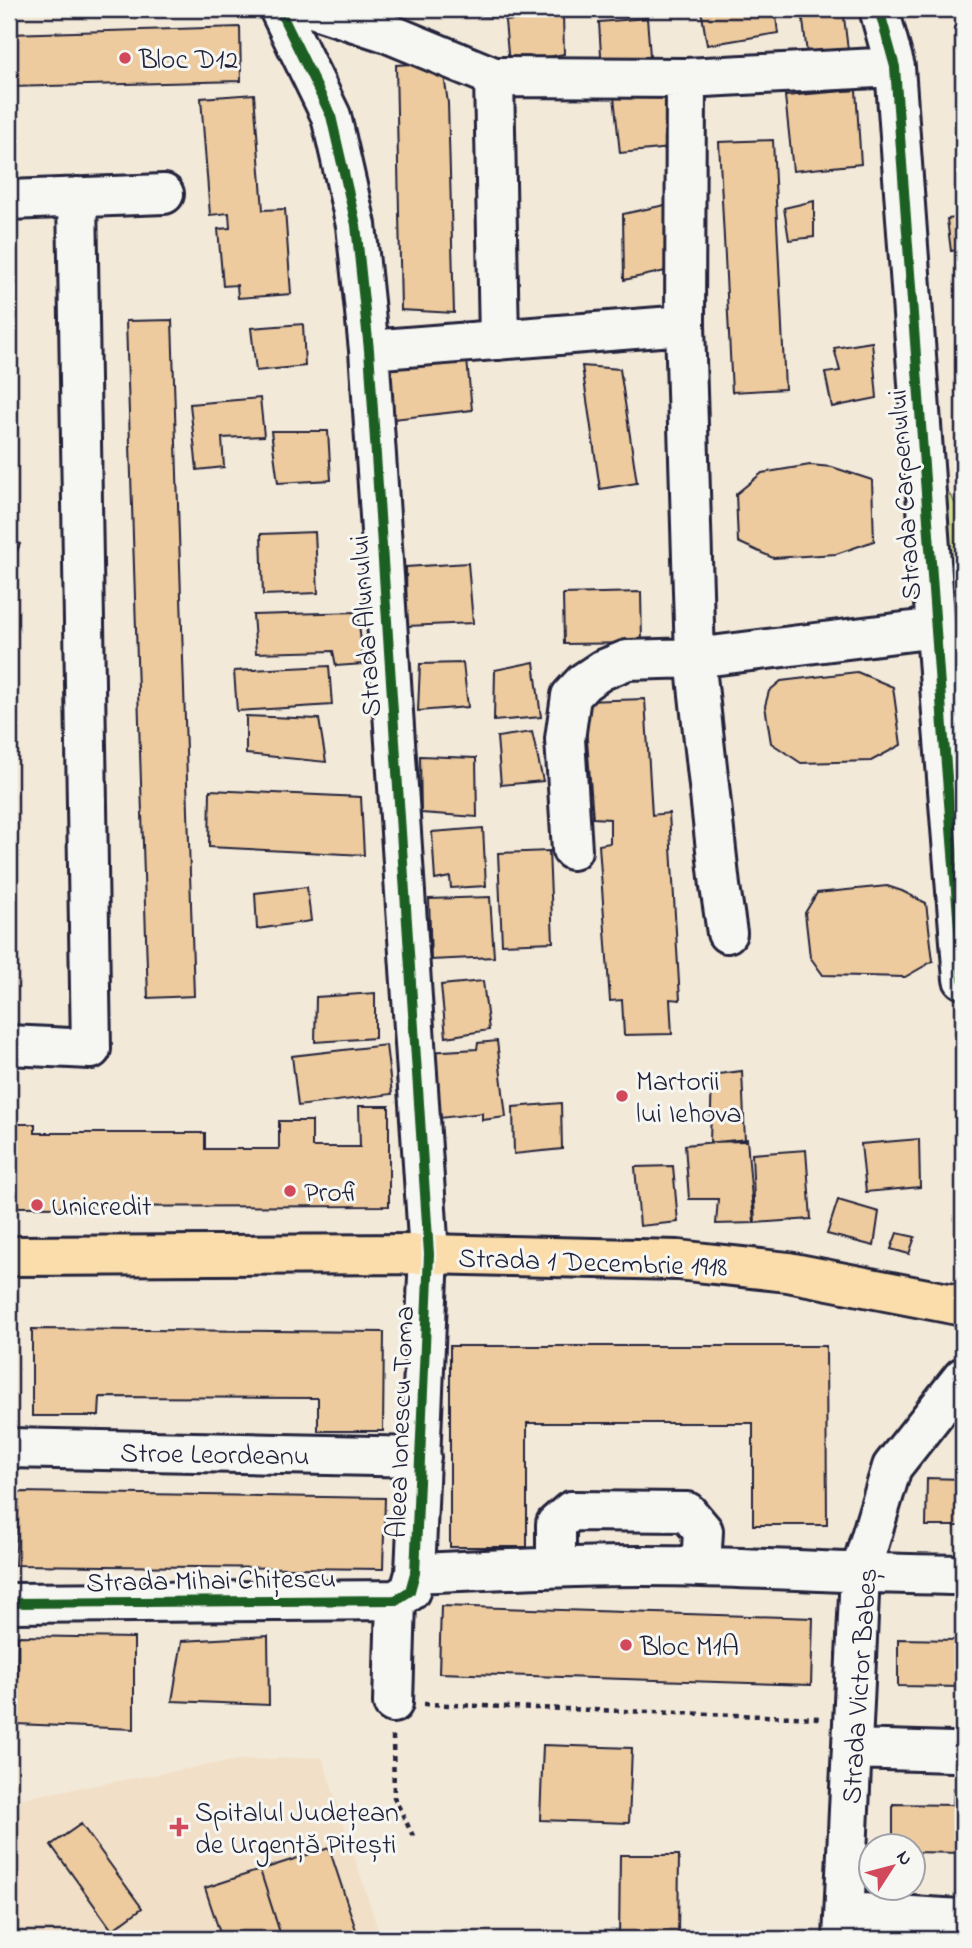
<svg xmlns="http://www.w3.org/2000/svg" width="972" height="1948" font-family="'Indie Flower',sans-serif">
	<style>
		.built { fill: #f1e0c7 }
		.green { fill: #d3de91; stroke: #7a8066; stroke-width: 2 }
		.building { fill: #edcb9e; stroke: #22223b; stroke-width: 2 }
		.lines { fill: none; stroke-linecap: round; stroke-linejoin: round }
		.minor-casing { stroke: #22223b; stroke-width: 44 }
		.major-casing { stroke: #22223b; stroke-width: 44 }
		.path { stroke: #22223b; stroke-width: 4.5; stroke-dasharray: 5 5; stroke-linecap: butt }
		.minor { stroke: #f6f6f2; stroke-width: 38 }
		.major { stroke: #faddab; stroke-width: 38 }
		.cycleway-casing { stroke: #f6f6f2; stroke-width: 15 }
		.cycleway { stroke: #1b5e20; stroke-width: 10 }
		.poi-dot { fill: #d1495b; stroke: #f6f6f2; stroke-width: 2.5 }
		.labels { text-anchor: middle; stroke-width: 6; stroke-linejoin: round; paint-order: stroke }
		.poi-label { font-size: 28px; fill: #22223b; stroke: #f6f6f2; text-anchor: start }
		.street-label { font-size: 28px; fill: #22223b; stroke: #f6f6f2 }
	</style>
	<rect width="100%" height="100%" fill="#f3e9d9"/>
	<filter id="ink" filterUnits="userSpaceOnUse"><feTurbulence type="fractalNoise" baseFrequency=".0143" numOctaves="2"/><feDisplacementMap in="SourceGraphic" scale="14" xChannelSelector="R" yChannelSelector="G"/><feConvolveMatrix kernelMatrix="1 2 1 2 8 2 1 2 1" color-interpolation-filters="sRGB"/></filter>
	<g filter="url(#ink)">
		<!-- built -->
		<path class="built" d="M 322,1757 L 381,1939 L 9,1939 L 9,1858 L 16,1799 L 237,1760 Z"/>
		<!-- green -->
		<path class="green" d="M 932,470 L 963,514 L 963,811 Z"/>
		<!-- building -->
		<path class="building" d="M 473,9 L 523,9 L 524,19 L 473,15 Z
			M 701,9 L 775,9 L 778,33 L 707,45 Z
			M 843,9 L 848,50 L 807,54 L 802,12 Z
			M 563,15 L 564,54 L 509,64 L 505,21 Z
			M 647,18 L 651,68 L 602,71 L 599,22 Z
			M 240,27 L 241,81 L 9,87 L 9,34 Z
			M 442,62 L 448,103 L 454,313 L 401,310 L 396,65 Z
			M 663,81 L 670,148 L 620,153 L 613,87 Z
			M 856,90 L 861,164 L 793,171 L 785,96 Z
			M 254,94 L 263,210 L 285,209 L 291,294 L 238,298 L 237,285 L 223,286 L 218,229 L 230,228 L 229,213 L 210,215 L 201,98 Z
			M 773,140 L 785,389 L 732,392 L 719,142 Z
			M 814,201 L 814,237 L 789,240 L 784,208 Z
			M 665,205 L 670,270 L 624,280 L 623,214 Z
			M 963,217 L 963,249 L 951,251 L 947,219 Z
			M 172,320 L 194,996 L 148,998 L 126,321 Z
			M 303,324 L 305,366 L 256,371 L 251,328 Z
			M 872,342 L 877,398 L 832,407 L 825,373 L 840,371 L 834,348 Z
			M 467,360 L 472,410 L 394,419 L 388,369 Z
			M 582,366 L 620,369 L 637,483 L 600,489 Z
			M 260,398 L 264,436 L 222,438 L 224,467 L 197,470 L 190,404 Z
			M 271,431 L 328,431 L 331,480 L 278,483 Z
			M 810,465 L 832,467 L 872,480 L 874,541 L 836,554 L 773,558 L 738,542 L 736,494 L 762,473 Z
			M 315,532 L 318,593 L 263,595 L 261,534 Z
			M 9,539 L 20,544 L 9,569 Z
			M 468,563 L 473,623 L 407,626 L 406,567 Z
			M 641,592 L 642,643 L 564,644 L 563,594 Z
			M 358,612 L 363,664 L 336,666 L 333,651 L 256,653 L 253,615 Z
			M 534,662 L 541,717 L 494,721 L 495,670 Z
			M 463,663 L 468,707 L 418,711 L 420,664 Z
			M 329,666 L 332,705 L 237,711 L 234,671 Z
			M 857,672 L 893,687 L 901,745 L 871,761 L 801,763 L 771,743 L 765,706 L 769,691 L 781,681 Z
			M 645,699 L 652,815 L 669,813 L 680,1000 L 670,999 L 672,1034 L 624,1035 L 622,1000 L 610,1001 L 599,845 L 610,843 L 610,819 L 593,818 L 584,701 Z
			M 246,716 L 319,719 L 326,762 L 246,754 Z
			M 532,732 L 543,781 L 501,785 L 497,737 Z
			M 420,756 L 476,758 L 477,817 L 421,813 Z
			M 210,790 L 361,797 L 364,855 L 209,847 Z
			M 483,828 L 486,886 L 451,888 L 450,877 L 435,880 L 432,832 Z
			M 9,831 L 15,834 L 9,849 Z
			M 549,851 L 553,942 L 502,944 L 498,853 Z
			M 887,886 L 902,891 L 926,903 L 933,961 L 905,977 L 823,975 L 810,957 L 805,913 L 817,893 Z
			M 307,887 L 311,921 L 257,929 L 255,893 Z
			M 490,897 L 494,957 L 431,960 L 429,899 Z
			M 9,920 L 17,924 L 9,942 Z
			M 483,981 L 489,1030 L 446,1037 L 441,985 Z
			M 375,993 L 375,1038 L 315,1042 L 316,997 Z
			M 497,1041 L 506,1117 L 482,1120 L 482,1113 L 414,1121 L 410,1053 L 477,1049 L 478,1043 Z
			M 386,1045 L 392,1094 L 298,1106 L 292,1056 Z
			M 742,1071 L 745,1141 L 710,1142 L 712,1075 Z
			M 9,1091 L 14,1091 L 14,1124 L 35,1124 L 35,1133 L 205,1133 L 205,1149 L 279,1149 L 279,1121 L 312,1121 L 312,1147 L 360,1147 L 359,1106 L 389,1106 L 389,1206 L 9,1207 Z
			M 561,1103 L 562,1149 L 514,1154 L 513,1107 Z
			M 747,1139 L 754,1223 L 716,1224 L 718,1199 L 689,1199 L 685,1145 Z
			M 919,1139 L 920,1187 L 866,1192 L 861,1144 Z
			M 806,1150 L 811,1219 L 755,1223 L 752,1154 Z
			M 673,1166 L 678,1222 L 640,1226 L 635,1167 Z
			M 838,1200 L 879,1212 L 874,1246 L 827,1234 Z
			M 897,1233 L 915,1237 L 909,1254 L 891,1249 Z
			M 32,1329 L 384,1332 L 383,1431 L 318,1431 L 318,1398 L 100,1397 L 99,1416 L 32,1416 Z
			M 450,1346 L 826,1346 L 827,1525 L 753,1525 L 753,1423 L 527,1423 L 527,1547 L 450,1547 Z
			M 927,1478 L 963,1479 L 963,1526 L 926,1526 Z
			M 19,1492 L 385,1498 L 383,1569 L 15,1565 Z
			M 441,1606 L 813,1618 L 811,1685 L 439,1673 Z
			M 958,1622 L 963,1623 L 963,1687 L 898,1686 L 898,1639 L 958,1640 Z
			M 18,1636 L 134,1638 L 134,1729 L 16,1724 Z
			M 268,1636 L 269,1705 L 172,1701 L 182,1641 Z
			M 543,1745 L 632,1748 L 629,1823 L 540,1820 Z
			M 954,1788 L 963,1788 L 963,1853 L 912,1852 L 912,1846 L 893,1846 L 893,1804 L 953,1805 Z
			M 81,1824 L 142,1908 L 112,1930 L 51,1845 Z
			M 329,1848 L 359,1939 L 282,1939 L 260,1870 Z
			M 620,1855 L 679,1855 L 678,1939 L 619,1939 Z
			M 260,1870 L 282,1939 L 222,1939 L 205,1888 Z"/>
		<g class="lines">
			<!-- minor casing -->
			<g class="minor-casing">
				<path id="minor" d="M 315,9 L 385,32 L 494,77 L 686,78 L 895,67
					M 879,9 L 895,67 L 943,727 L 963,979
					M 494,77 L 499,340
					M 686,78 L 685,325 L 695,658 L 720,886 L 727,933
					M 9,200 L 164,194
					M 369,350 L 685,325
					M 572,850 L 565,739 L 571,696 L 584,682 L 602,670 L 627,660 L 695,658 L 936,628
					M 9,1045 L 91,1049 L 77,197
					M 9,1448 L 421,1457
					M 556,1567 L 556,1524 L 571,1511 L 687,1512 L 703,1531 L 701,1567
					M 415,1573 C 511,1569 607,1564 702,1567 C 789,1569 876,1574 963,1575
					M 9,1603 L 396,1600 L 410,1591 L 415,1573 L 429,1254 L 369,350 L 356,225 L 331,116 L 279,9
					M 393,1703 L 396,1600
					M 852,1749 L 952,1752
					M 845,1912 L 961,1919
					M 843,1939 L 860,1573 L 892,1467 L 963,1377"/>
			</g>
			<!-- major casing -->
			<g class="major-casing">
				<path id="major" d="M 9,1256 L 429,1254 L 678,1260 L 788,1272 L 963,1306"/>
			</g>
			<!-- path -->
			<path class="path" d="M 424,1704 L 821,1718
				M 393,1736 L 394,1797 L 413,1836"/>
			<!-- minor -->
			<use href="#minor" class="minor"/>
			<!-- major -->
			<use href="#major" class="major"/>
			<!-- cycleway casing -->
			<g class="cycleway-casing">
				<path id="cycleway" d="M 879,9 L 895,67 L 943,727 L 963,979
					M 9,1603 L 396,1600 L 410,1591 L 415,1573 L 429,1254 L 369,350 L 356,225 L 331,116 L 279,9"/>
			</g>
			<!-- cycleway -->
			<use href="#cycleway" class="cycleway"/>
		</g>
	</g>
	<!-- markers -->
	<g class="poi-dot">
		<circle cx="125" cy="58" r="7"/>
		<circle cx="622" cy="1096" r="7"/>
		<circle cx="290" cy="1191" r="7"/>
		<circle cx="37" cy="1205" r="7"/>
		<circle cx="626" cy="1645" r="7"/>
		<path d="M175.5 1816.5h7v7h7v7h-7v7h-7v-7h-7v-7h7z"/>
	</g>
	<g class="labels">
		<!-- poi labels -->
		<g class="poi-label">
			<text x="139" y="68">Bloc D12</text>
			<text x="636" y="1090">Martorii<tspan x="636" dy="32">lui Iehova</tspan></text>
			<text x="304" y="1201">Profi</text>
			<text x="51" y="1215">Unicredit</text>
			<text x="640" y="1655">Bloc M1A</text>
			<text x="195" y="1821">Spitalul Județean<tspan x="195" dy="32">de Urgență Pitești</tspan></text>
		</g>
		<!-- street labels -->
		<g class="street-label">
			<text transform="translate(903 495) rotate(-94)" y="10">Strada Carpenului</text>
			<text transform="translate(364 626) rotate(-94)" y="10">Strada Alunului</text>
			<text transform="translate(593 1261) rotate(2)" y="10">Strada 1 Decembrie 1918</text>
			<text transform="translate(399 1422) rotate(-88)" y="10">Aleea Ionescu Toma</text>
			<text transform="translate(215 1453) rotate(1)" y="10">Stroe Leordeanu</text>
			<text transform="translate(211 1579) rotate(-1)" y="10">Strada Mihai Chițescu</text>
			<text transform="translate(858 1686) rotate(-86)" y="10">Strada Victor Babeș</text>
		</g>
	</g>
	<!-- margin -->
	<rect width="972" height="1948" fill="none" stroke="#f6f6f2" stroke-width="35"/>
	<rect x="18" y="18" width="937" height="1913" fill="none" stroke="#22223b" stroke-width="2.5" filter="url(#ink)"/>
	<!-- north arrow -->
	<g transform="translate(892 1867) rotate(54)"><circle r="33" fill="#f6f6f2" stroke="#a1a1a9" stroke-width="2"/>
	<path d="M0-5L12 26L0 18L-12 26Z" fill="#d1495b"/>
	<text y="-10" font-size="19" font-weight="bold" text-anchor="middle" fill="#22223b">N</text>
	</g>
</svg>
